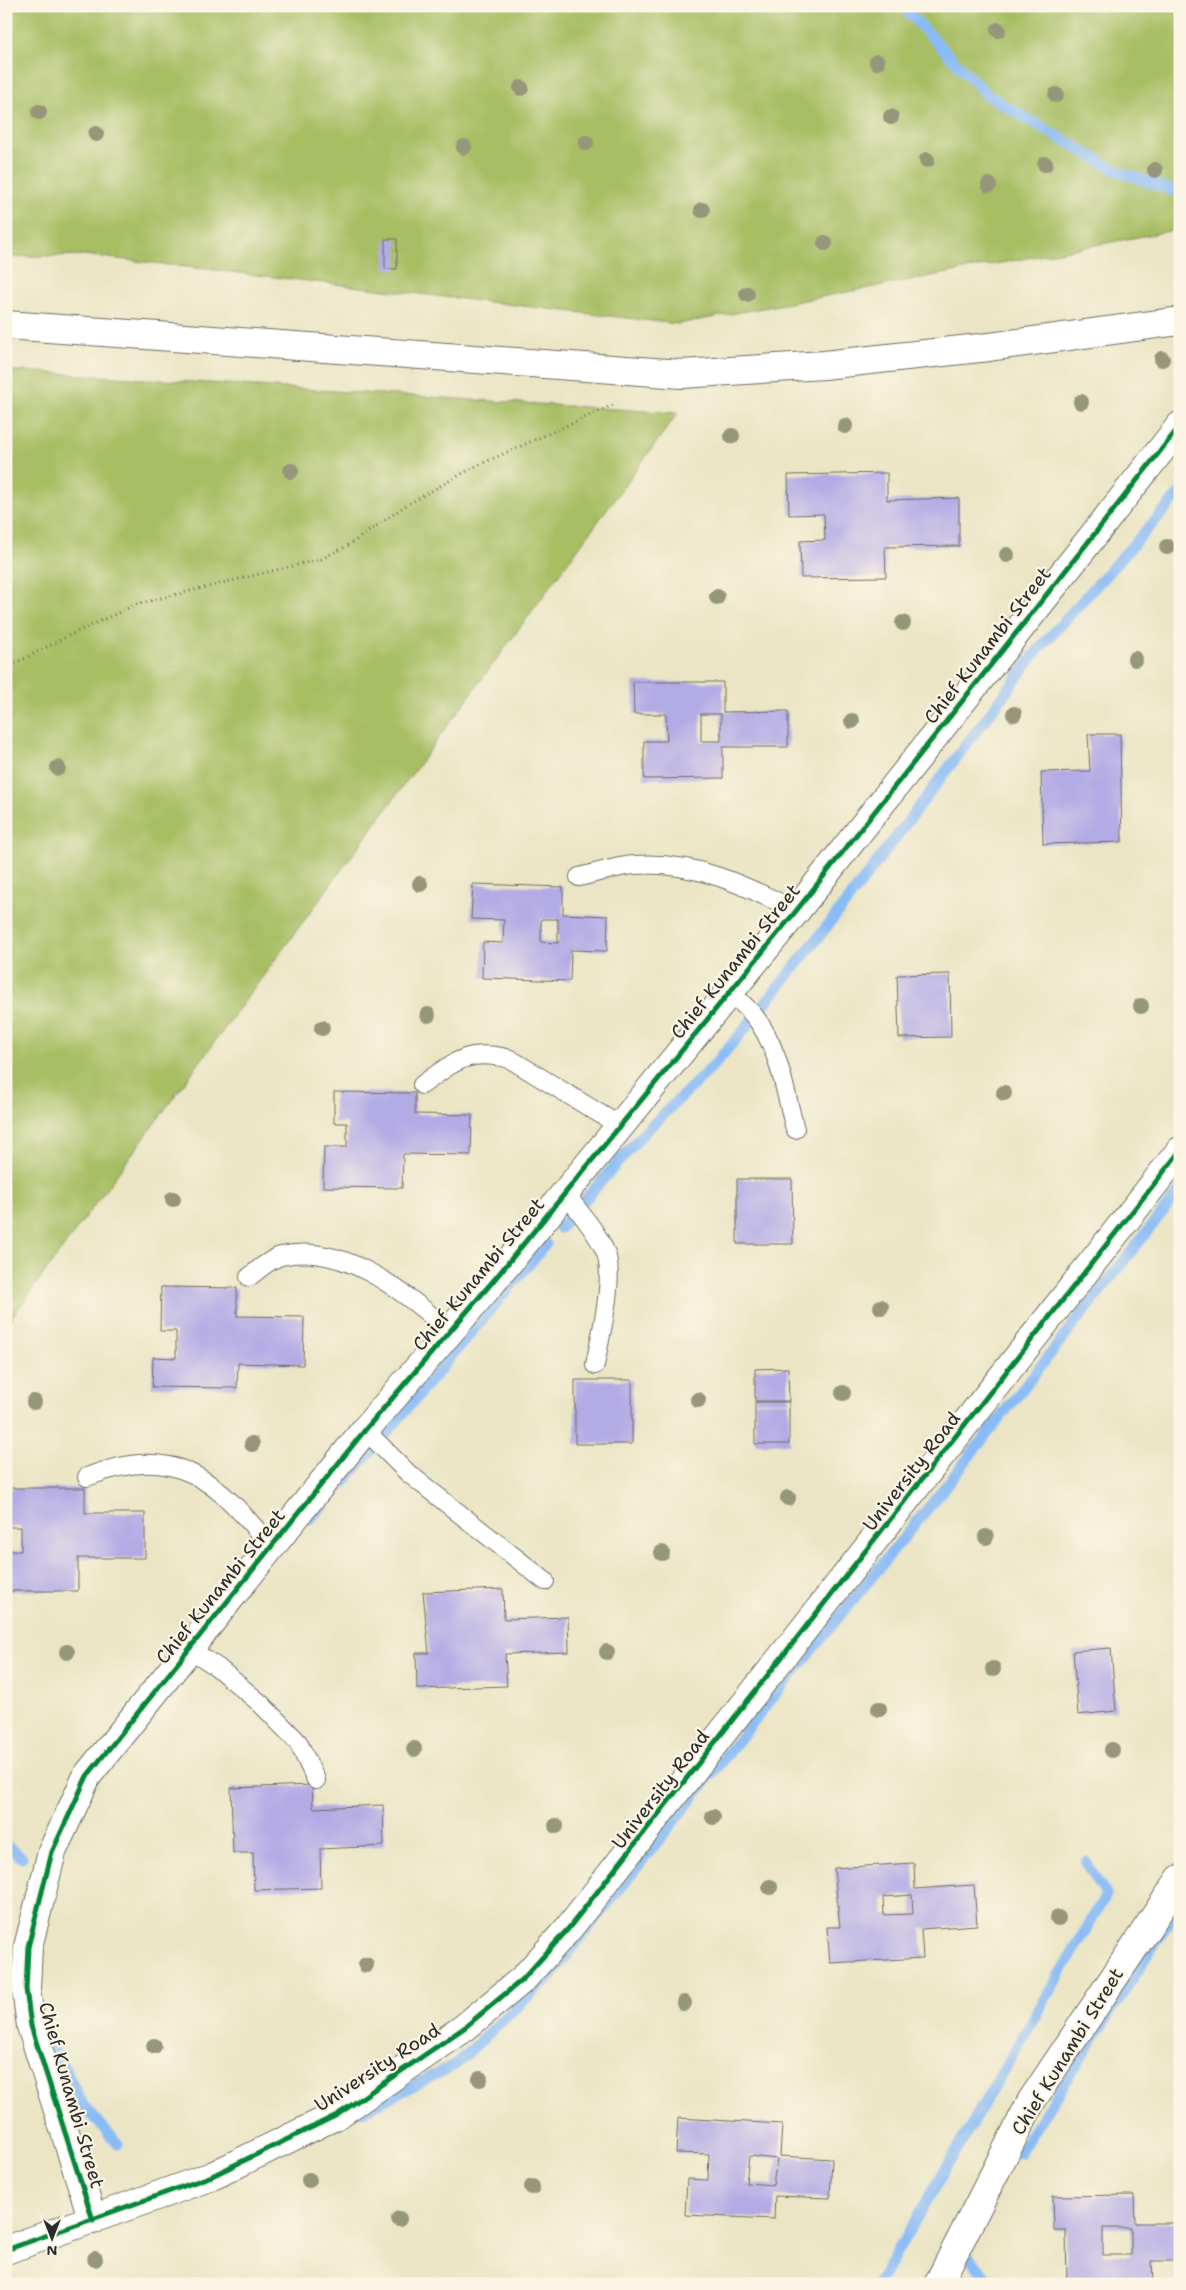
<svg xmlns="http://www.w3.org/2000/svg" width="1186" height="2290" font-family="'Shantell Sans',sans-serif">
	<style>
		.green { fill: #a7be63; stroke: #697447 }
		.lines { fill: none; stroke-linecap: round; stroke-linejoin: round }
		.stream { stroke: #89bbf6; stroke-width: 11 }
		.building { fill: #b3abe5; fill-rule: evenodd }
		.lane-casing { stroke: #6e6c61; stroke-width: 20 }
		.street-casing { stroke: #6e6c61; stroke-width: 30 }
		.secondary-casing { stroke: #6e6c61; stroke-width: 30 }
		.path { stroke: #6e6c61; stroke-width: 3; stroke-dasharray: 1 4; stroke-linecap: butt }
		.lane { stroke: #fff; stroke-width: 18 }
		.street { stroke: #fff; stroke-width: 28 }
		.secondary { stroke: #fff; stroke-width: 28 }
		.cycleway-casing { stroke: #fcf5e5; stroke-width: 8 }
		.cycleway { stroke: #00873e; stroke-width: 5 }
		.tree { fill: #96977a }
		.labels { text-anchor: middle; stroke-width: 4.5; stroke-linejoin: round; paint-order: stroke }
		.street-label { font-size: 19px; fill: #2b2b2b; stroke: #fcf5e5 }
	</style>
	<rect width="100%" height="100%" fill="#fcf5e5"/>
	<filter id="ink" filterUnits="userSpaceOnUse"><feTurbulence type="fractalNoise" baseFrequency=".02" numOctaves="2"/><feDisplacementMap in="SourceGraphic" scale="10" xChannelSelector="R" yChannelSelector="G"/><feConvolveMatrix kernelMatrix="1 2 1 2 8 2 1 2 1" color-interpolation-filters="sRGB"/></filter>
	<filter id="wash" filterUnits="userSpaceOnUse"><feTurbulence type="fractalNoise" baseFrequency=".0096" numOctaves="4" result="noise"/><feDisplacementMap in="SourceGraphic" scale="20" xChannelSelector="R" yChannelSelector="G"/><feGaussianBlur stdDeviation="1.12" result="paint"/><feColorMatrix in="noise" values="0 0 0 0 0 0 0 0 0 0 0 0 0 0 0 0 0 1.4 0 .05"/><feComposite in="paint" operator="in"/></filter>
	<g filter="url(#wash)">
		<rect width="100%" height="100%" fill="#ebe5c5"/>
		<!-- green -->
		<path class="green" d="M 6,6 L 1180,6 L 1180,229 L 678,324 L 84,255 L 6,257 Z
			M 6,370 L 678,413 L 6,1325 Z"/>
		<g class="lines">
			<!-- stream -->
			<path class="stream" d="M 902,6 L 987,95 L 1115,170 L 1180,193
				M 560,1228 L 643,1134 L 710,1069 L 744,1030 L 849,899 L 1038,650 L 1180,493
				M 384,1436 L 546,1244
				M 311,1518 L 374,1448
				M 6,1845 L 22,1858
				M 49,2040 L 84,2106 L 118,2144
				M 363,2111 L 456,2064 L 550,1976 L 782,1686 L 930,1506 L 1180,1190
				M 1019,2153 L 1180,1905
				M 959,2244 L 991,2284
				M 6,2268 L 10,2284
				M 878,2284 L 1106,1895 L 1086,1862"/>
		</g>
		<g id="blocks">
			<!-- building -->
			<path class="building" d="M 385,239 L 397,239 L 397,269 L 385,269 Z
				M 887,473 L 887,500 L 959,498 L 959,546 L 885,547 L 886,577 L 801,578 L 800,541 L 825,540 L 824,514 L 789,515 L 788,475 Z
				M 633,682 L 723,682 L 723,712 L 788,711 L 788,747 L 723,747 L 723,778 L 644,779 L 644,741 L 667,741 L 666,714 L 634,714 ZM 701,714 L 721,714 L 721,741 L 701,741 Z
				M 1088,734 L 1120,734 L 1122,842 L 1043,844 L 1041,772 L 1090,771 Z
				M 473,884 L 563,887 L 563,914 L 608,916 L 607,951 L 571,950 L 570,981 L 482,978 L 483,942 L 503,943 L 504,920 L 471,919 ZM 541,919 L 558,919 L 558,943 L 541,942 Z
				M 950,974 L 951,1037 L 899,1038 L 897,975 Z
				M 334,1092 L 415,1093 L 415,1114 L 472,1115 L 471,1155 L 403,1154 L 402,1188 L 323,1187 L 324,1147 L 347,1147 L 347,1123 L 334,1123 Z
				M 737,1179 L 792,1179 L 793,1244 L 737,1244 Z
				M 161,1287 L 237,1288 L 237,1316 L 304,1317 L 303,1365 L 238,1363 L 237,1388 L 152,1387 L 153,1357 L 176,1358 L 176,1331 L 160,1331 Z
				M 788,1368 L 789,1401 L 755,1401 L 755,1369 Z
				M 575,1380 L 632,1380 L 632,1444 L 575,1444 Z
				M 755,1402 L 789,1402 L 789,1444 L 755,1444 Z
				M 6,1488 L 85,1488 L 85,1513 L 145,1513 L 145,1558 L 78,1558 L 78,1591 L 6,1591 L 6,1551 L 21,1551 L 21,1527 L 6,1527 Z
				M 503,1589 L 504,1619 L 568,1617 L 569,1652 L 505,1654 L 507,1686 L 417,1689 L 416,1653 L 429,1653 L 423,1592 Z
				M 1111,1648 L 1116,1711 L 1078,1715 L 1073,1651 Z
				M 312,1785 L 313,1808 L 383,1805 L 384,1846 L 320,1849 L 321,1888 L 254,1890 L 253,1853 L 233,1853 L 231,1788 Z
				M 914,1863 L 915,1889 L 974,1885 L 977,1925 L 921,1929 L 923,1958 L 830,1963 L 827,1927 L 840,1927 L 834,1868 ZM 912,1895 L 913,1914 L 884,1915 L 883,1897 Z
				M 678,2118 L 782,2124 L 780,2156 L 832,2159 L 830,2198 L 775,2196 L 774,2219 L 685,2215 L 687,2179 L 708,2180 L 709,2154 L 676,2153 ZM 749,2156 L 777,2159 L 773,2185 L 746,2183 Z
				M 1134,2195 L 1135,2223 L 1180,2223 L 1180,2261 L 1152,2261 L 1153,2284 L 1067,2284 L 1066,2230 L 1054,2230 L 1053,2196 ZM 1103,2228 L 1131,2228 L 1131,2255 L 1103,2255 Z"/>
		</g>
	</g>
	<g filter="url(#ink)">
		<use href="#blocks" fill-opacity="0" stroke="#6e6c61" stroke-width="1"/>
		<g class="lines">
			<!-- lane casing -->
			<g class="lane-casing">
				<path id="lane" d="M 579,877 C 597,873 617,866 635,865 C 694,861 745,885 796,911
					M 730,992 C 738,1000 748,1008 755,1017 C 779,1047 785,1092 795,1129
					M 422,1085 C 455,1061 469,1048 510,1059 L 620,1126
					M 566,1194 C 579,1212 596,1230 605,1251 C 616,1274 600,1338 595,1365
					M 249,1277 C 258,1270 270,1259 281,1256 C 345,1241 405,1294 450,1331
					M 365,1430 L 408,1473 L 545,1581
					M 87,1477 C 177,1442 216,1480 271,1547
					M 188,1648 L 217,1667 L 261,1704 L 298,1742 L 316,1780"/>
			</g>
			<!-- street casing -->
			<g class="street-casing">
				<path id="street" d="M 6,325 L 682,374 L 824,365 L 989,347 L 1180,321
					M 93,2220 L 31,2026 L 26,1989 L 28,1947 L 52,1852 L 87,1776 L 365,1430 L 494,1280 L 796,911 L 1180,426
					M 938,2284 L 1032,2100 L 1180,1879"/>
			</g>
			<!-- secondary casing -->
			<g class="secondary-casing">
				<path id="secondary" d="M 6,2250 L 212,2176 L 337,2115 L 464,2028 L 523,1979 L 568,1929 L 1180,1151"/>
			</g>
			<!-- path -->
			<path class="path" d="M 6,668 L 72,634 L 137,604 L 321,559 L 349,545 L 408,504 L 474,467 L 613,405"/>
			<!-- lane -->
			<use href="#lane" class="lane"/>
			<!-- street -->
			<use href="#street" class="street"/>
			<!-- secondary -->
			<use href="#secondary" class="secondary"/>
			<!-- cycleway casing -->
			<g class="cycleway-casing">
				<path id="cycleway" d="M 93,2220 L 31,2026 L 26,1989 L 28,1947 L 52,1852 L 87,1776 L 365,1430 L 494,1280 L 796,911 L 1180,426
					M 6,2250 L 212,2176 L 337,2115 L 464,2028 L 523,1979 L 568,1929 L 1180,1151"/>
			</g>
			<!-- cycleway -->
			<use href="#cycleway" class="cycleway"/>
		</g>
		<!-- trees -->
		<g class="tree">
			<circle cx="998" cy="30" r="8"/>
			<circle cx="877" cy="62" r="8"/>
			<circle cx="521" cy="88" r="8"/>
			<circle cx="1056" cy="95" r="8"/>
			<circle cx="39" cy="112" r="8"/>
			<circle cx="891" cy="117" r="8"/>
			<circle cx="96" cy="134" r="8"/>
			<circle cx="586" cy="143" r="8"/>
			<circle cx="464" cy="147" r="8"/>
			<circle cx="927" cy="160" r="8"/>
			<circle cx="1045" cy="164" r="8"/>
			<circle cx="1155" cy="170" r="8"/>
			<circle cx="989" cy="185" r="8"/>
			<circle cx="702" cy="210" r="8"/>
			<circle cx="825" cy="243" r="8"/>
			<circle cx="747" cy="294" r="8"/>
			<circle cx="1162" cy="359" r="8"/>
			<circle cx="1081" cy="402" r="8"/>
			<circle cx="845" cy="426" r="8"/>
			<circle cx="732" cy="436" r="8"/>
			<circle cx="291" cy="471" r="8"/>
			<circle cx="1167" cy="547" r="8"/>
			<circle cx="1007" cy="555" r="8"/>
			<circle cx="717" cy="597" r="8"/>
			<circle cx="903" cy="623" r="8"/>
			<circle cx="1135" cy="659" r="8"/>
			<circle cx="1014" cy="714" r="8"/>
			<circle cx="852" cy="721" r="8"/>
			<circle cx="58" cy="768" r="8"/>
			<circle cx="420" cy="884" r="8"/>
			<circle cx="1141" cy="1006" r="8"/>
			<circle cx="428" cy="1015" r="8"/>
			<circle cx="322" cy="1028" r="8"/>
			<circle cx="1004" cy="1093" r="8"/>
			<circle cx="173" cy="1199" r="8"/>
			<circle cx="881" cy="1307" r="8"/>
			<circle cx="843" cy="1393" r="8"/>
			<circle cx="698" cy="1400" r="8"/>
			<circle cx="34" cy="1402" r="8"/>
			<circle cx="252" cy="1444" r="8"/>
			<circle cx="788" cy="1498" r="8"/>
			<circle cx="986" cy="1537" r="8"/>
			<circle cx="662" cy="1553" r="8"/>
			<circle cx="67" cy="1652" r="8"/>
			<circle cx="607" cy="1652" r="8"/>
			<circle cx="993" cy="1669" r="8"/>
			<circle cx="879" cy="1709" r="8"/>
			<circle cx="414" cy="1749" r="8"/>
			<circle cx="1112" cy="1750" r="8"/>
			<circle cx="713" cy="1817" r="8"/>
			<circle cx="556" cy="1826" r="8"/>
			<circle cx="770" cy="1887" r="8"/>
			<circle cx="1058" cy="1918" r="8"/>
			<circle cx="366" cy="1965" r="8"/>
			<circle cx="684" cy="2003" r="8"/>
			<circle cx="154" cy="2046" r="8"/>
			<circle cx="480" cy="2079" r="8"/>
			<circle cx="309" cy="2180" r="8"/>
			<circle cx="532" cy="2187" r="8"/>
			<circle cx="399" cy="2219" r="8"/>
			<circle cx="95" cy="2259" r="8"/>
		</g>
	</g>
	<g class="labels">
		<!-- street labels -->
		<g class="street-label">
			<text transform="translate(987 645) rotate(-52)" y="7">Chief Kunambi Street</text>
			<text transform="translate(735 961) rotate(-51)" y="7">Chief Kunambi Street</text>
			<text transform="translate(478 1274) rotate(-50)" y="7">Chief Kunambi Street</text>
			<text transform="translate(911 1471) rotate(-52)" y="7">University Road</text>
			<text transform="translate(220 1586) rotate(-51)" y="7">Chief Kunambi Street</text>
			<text transform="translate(660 1789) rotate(-52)" y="7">University Road</text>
			<text transform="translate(1067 2051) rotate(-58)" y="7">Chief Kunambi Street</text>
			<text transform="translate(377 2067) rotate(-33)" y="7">University Road</text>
			<text transform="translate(72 2095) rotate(74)" y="7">Chief Kunambi Street</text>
		</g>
	</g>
	<!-- margin -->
	<rect width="1186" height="2290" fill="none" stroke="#fcf5e5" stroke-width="25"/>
	<!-- north arrow -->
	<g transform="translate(52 2238) rotate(180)" stroke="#fcf5e5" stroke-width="4" paint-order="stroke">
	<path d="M0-4L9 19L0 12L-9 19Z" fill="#2b2b2b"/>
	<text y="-8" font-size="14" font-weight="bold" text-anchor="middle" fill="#2b2b2b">N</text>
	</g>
</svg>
